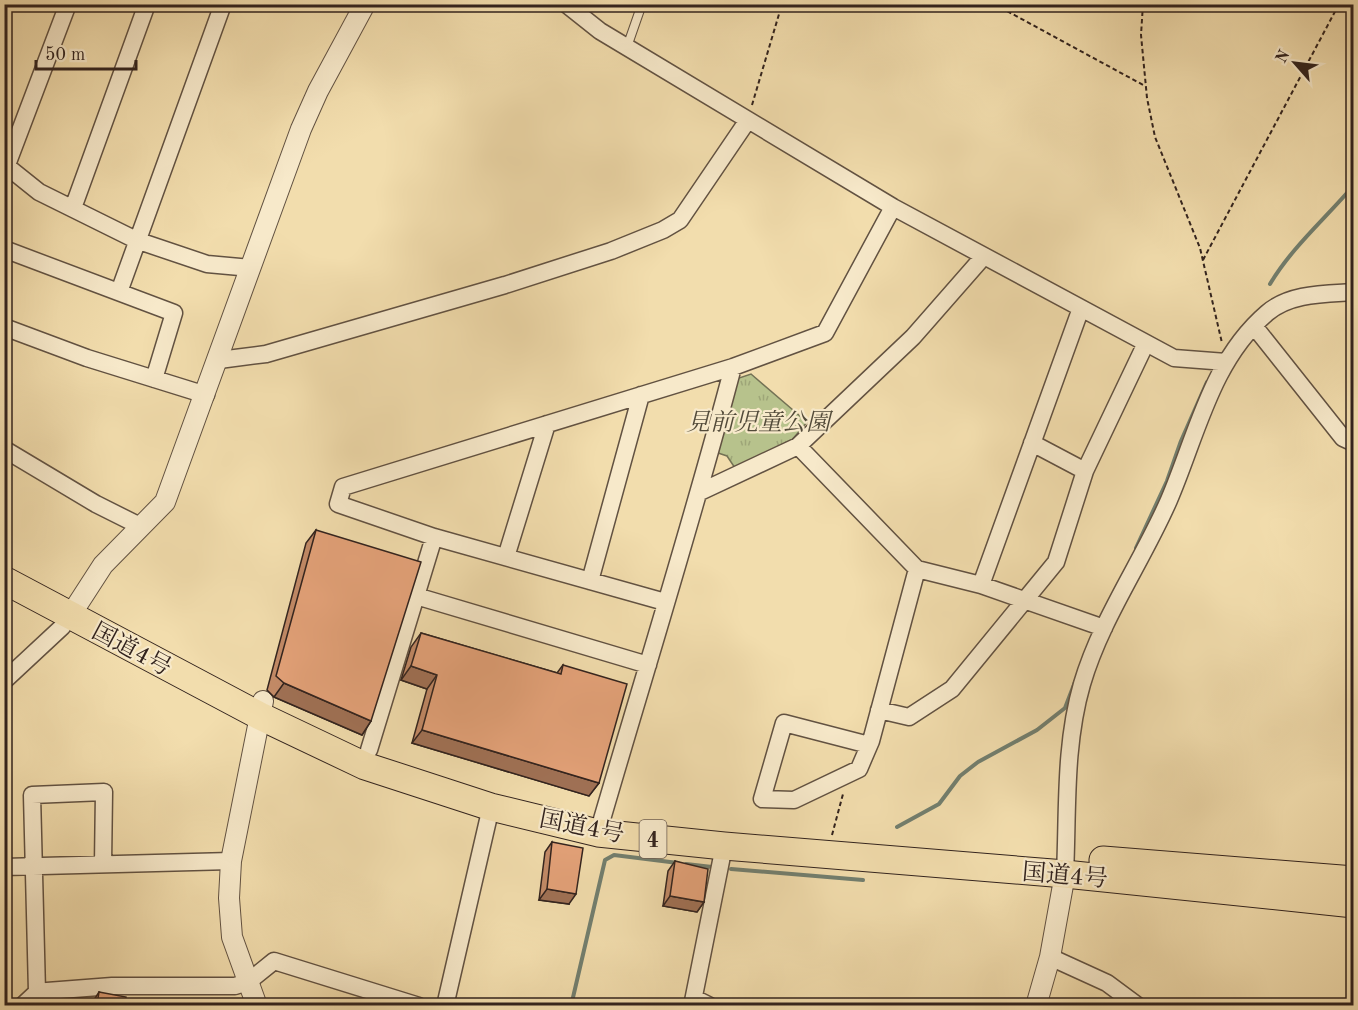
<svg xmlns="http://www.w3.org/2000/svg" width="1358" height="1010" font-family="'Old Standard TT','Noto Serif JP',serif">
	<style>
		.grass { fill: url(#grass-tufts); stroke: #747255; stroke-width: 1.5 }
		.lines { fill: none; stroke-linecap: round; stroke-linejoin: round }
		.stream { stroke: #727f6f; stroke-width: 4 }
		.service-casing { stroke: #625242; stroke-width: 10 }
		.minor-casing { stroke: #625242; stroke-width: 19 }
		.tertiary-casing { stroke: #625242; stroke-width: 22 }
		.trunk-casing { stroke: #32231e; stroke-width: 29 }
		.path { stroke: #32231e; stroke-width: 2; stroke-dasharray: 4.5 3; stroke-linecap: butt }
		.service { stroke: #f7e9ca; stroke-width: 8 }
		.minor { stroke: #f7e9ca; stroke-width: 16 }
		.tertiary { stroke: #f7e9ca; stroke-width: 20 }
		.trunk { stroke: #f2ddad; stroke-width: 27 }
		.wall { fill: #c48b68; stroke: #32231e; stroke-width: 1.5 }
		.shaded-wall { fill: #a07155; stroke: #32231e; stroke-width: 1.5 }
		.building { fill: #e4a279; stroke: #32231e; stroke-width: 1.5 }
		.labels { text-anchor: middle; stroke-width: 4.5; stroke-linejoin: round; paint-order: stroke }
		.shield { fill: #f7e9ca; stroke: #6d5e52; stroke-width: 1.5 }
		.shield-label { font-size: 22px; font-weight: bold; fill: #32231e }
		.park-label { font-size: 24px; font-style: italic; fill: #534b3a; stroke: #f7e9ca }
		.street-label { font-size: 24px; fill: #32231e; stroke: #f7e9ca }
	</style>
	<defs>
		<pattern id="grass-tufts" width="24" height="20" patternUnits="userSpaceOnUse" patternTransform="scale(1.5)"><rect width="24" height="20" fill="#b7c28c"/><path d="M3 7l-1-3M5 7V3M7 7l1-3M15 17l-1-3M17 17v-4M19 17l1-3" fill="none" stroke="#9ea678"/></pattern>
	</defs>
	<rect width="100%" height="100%" fill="#f2ddad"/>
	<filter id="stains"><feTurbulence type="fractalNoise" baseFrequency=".00333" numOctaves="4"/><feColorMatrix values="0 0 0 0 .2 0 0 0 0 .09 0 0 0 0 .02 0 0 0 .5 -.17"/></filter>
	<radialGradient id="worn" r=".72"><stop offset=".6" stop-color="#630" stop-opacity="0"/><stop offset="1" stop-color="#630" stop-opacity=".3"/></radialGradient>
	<!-- grass -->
	<path class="grass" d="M 751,374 L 807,422 L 792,440 L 735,468 L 727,456 L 715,452 L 736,379 Z"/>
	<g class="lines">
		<!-- stream -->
		<path class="stream" d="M 1270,284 C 1292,247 1326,218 1354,185
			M 1136,548 L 1167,481 L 1181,441 L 1207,382
			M 897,827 L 939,804 L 960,776 L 978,762 L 1037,730 L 1065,708 L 1075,682
			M 686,864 L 712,867
			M 731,869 L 863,880
			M 571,1006 L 605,860 L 614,855 L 678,863"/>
		<!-- service casing -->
		<g class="service-casing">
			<path id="service" d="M 627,47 L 642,4"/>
		</g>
		<!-- minor casing -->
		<g class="minor-casing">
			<path id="minor" d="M 566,4 L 600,31 L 893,207 L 1174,358 L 1226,362
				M 4,164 L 39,192 L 136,240 L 207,264 L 251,268
				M 7,165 L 68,4
				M 73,208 L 147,4
				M 4,249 L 174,313 L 154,379
				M 119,292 L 223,4
				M 1254,326 L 1343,438 L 1354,443
				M 4,327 L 87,358 L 206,395
				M 219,360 L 266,354 L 505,285 L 611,251 L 663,230 L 680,220 L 748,120
				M 1032,443 L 1085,471
				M 798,446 L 917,569 L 981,585 L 1104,628
				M 4,449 L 96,504 L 142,527
				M 700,492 L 798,446 L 913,337 L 984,256
				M 506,557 L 547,424
				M 590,581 L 641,395
				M 981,585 L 1081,308
				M 416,596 L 648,665
				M 665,602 L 434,537 L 338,504 L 343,487 L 733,367 L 825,333 L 893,207
				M 4,681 L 62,627 L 70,616
				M 879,710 L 909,717 L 952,689 L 1056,562 L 1085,471 L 1146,343
				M 869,745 L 784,723 L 762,799 L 794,800 L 859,769 L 871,741 L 917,569
				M 369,750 L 434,537
				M 598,833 C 643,678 692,523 733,367
				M 4,867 L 231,861
				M 1065,874 C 1068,811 1064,746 1082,684 C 1101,619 1142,562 1169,500 C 1197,435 1211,361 1267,313 C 1290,293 1325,294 1354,292
				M 1050,957 L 1107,983 L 1138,1006
				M 37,992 L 32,795 L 104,792 L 103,864
				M 694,998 L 710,1006
				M 22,1006 L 37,992 L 47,991 L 112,986 L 235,986 L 248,982 L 274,961 L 419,1006
				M 445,1006 L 491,807
				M 692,1006 L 724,846"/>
		</g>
		<!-- tertiary casing -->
		<g class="tertiary-casing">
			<path id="tertiary" d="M 70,616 L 103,565 L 165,502 L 301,129 L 318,91 L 365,4
				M 257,1006 L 232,937 L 229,898 L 231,861 L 263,701
				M 1036,1006 L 1050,957 L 1065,874"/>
		</g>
		<!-- trunk casing -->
		<g class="trunk-casing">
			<path id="trunk" d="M 4,580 L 260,716 L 365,766 L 491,807 L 598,833 L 724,846 L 1065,874 L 1354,904
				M 1103,860 L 1354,880"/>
		</g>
		<!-- path -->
		<path class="path" d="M 994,4 L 1145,86
			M 1143,4 L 1141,35 L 1147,98 L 1155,137 L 1200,248 L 1222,343
			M 752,105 L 782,4
			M 1203,260 L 1339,4
			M 832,835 L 843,794"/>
		<!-- service -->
		<use href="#service" class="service"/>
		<!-- minor -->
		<use href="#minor" class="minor"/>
		<!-- tertiary -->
		<use href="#tertiary" class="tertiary"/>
		<!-- trunk -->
		<use href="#trunk" class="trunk"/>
	</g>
	<!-- wall -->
	<path class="wall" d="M 316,530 L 371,721 L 362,735 L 274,697 L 267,690 L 306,543 Z
		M 421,633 L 557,673 L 563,665 L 599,783 L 589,796 L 412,743 L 427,689 L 401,680 L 411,647 Z
		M 552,842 L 569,904 L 539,900 L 545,852 Z
		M 675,861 L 704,902 L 697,912 L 663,906 L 668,871 Z
		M 99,992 L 125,1005 L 92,1005 L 92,1003 Z"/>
	<!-- shaded-wall -->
	<path class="shaded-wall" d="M 411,666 L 437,675 L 427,689 L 401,680 Z
		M 284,683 L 371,721 L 362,735 L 274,697 Z
		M 422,730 L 599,783 L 589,796 L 412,743 Z
		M 547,889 L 576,894 L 569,904 L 539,900 Z
		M 670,896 L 704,902 L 697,912 L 663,906 Z"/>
	<!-- building -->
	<path class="building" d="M 316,530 L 421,562 L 371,721 L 284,683 L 276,676 Z
		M 421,633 L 561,674 L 563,665 L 627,684 L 599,783 L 422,730 L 437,675 L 411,666 Z
		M 552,842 L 583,848 L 576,894 L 547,889 Z
		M 675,861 L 708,869 L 704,902 L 670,896 Z
		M 99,992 L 126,997 L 125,1005 L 97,1005 Z"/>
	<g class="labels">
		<!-- shield labels -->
		<rect class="shield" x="639.5" y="820" width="27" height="38" rx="4.5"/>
		<g class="shield-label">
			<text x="653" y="847">4</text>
		</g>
		<!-- park labels -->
		<g class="park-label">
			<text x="758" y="430">見前児童公園</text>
		</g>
		<!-- street labels -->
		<g class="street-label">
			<text transform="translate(132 649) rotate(28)" y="8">国道4号</text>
			<text transform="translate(582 826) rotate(11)" y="8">国道4号</text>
			<text transform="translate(1065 875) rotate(5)" y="8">国道4号</text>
		</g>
	</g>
	<!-- margin -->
	<rect width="1358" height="1010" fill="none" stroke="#f2ddad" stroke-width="24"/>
	<rect x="6" y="6" width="1346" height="998" fill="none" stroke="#32231e" stroke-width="3"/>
	<rect x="12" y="12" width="1334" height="986" fill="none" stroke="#32231e" stroke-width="1.5"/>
	<!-- north arrow -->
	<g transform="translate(1295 63) rotate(298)" stroke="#f7e9ca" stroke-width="4.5" paint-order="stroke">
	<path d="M0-4.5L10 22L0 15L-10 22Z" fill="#32231e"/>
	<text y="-9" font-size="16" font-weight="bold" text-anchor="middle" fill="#32231e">N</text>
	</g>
	<!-- scale -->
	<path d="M36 60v9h100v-9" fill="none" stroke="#32231e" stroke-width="3"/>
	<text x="45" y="60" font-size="18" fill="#32231e" stroke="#f7e9ca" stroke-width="4.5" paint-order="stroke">50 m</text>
	<rect width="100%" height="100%" filter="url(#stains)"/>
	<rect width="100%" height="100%" fill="url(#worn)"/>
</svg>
